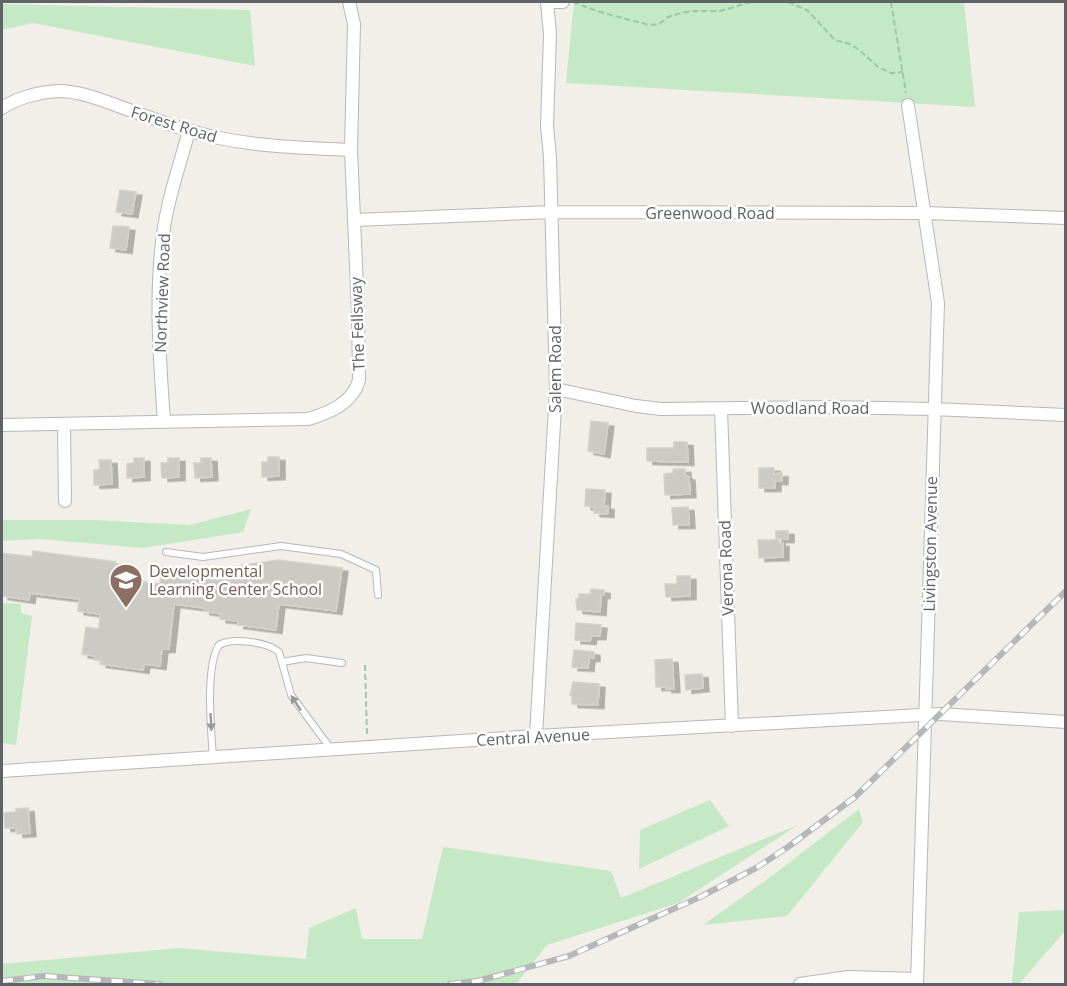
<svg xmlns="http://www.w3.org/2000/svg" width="1067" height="986" font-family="'Open Sans',sans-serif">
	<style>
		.green { fill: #c5e8c5 }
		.building { fill: #cccac5; stroke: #d6d1c6; stroke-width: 1.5; filter: url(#shadow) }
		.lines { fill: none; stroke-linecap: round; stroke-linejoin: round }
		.service-casing { stroke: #b5b8bc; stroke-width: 8 }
		.minor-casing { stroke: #b5b8bc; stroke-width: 14 }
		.path { stroke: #9cc7a9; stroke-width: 2; stroke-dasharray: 6 3; stroke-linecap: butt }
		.service { stroke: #fff; stroke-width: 6 }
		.minor { stroke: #fff; stroke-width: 12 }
		.rail-casing { stroke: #b6b7b8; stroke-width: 6 }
		.rail { stroke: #fff; stroke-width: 4; stroke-dasharray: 11; stroke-linecap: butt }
		.oneway { fill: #979a9d }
		.labels { text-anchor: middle; stroke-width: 5; stroke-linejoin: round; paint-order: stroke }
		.street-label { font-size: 16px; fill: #5f6368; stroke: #fff }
		.education-label { font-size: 16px; fill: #785e54; stroke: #fff; text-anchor: start }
	</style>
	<defs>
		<filter id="shadow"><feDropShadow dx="6" dy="3.5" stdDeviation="0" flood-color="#0004"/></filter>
	</defs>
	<rect width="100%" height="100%" fill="#f1efe8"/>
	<!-- green -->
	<path class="green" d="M 574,2 L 964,2 L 975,107 L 566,83 Z
		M 2,4 L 250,10 L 255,66 L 33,23 L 2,30 Z
		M 251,509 L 243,532 L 143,548 L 40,539 L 2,541 L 2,520 L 93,520 L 190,525 Z
		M 2,603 L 21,604 L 21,613 L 32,616 L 16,745 L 2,743 Z
		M 710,800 L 729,826 L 639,869 L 640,830 Z
		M 859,809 L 863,822 L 787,916 L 703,925 L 765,881 Z
		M 798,825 L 678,903 L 547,945 L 516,984 L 2,984 L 2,964 L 179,948 L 306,959 L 309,928 L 356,908 L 362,939 L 422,939 L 443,847 L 611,871 L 621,898 Z
		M 1065,910 L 1065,931 L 1019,984 L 1012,984 L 1019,912 Z"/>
	<!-- building -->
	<path class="building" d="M 120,190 L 136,192 L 132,214 L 116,212 Z
		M 113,226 L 129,227 L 126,250 L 110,248 Z
		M 591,421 L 608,423 L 604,454 L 588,451 Z
		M 674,442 L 687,442 L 688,462 L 647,461 L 647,448 L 674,448 Z
		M 268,457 L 279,457 L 279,476 L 262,477 L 262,462 L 268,462 Z
		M 134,458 L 144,458 L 144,477 L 127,478 L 127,464 L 134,463 Z
		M 168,458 L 179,458 L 179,477 L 162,478 L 161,463 L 168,463 Z
		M 201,458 L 211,458 L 212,477 L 195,478 L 194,463 L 201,463 Z
		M 99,460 L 111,460 L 112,484 L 94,485 L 94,470 L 100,470 Z
		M 759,468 L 774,468 L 774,474 L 782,473 L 782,481 L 775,481 L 775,488 L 759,488 Z
		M 673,469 L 685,469 L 685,475 L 689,477 L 690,494 L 665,495 L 664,474 L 673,473 Z
		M 586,489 L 605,490 L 604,506 L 608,506 L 608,514 L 594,513 L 594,507 L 585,506 Z
		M 688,507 L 689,525 L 673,525 L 672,508 Z
		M 776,531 L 788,531 L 788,539 L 776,539 Z
		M 758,540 L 779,540 L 779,543 L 783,543 L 783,557 L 759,558 Z
		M 33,551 L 116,562 L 114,578 L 160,584 L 162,566 L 205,571 L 278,560 L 342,568 L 336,611 L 279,604 L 276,630 L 238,625 L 238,621 L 220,619 L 221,614 L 204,611 L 204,608 L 174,604 L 169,649 L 162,649 L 160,666 L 144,664 L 143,670 L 100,664 L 101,661 L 95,660 L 95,656 L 82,654 L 86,627 L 99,629 L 100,614 L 78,611 L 79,599 L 30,593 L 29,600 L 2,596 L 2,553 L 32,557 Z
		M 677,576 L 690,576 L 690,596 L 666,597 L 665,584 L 677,584 Z
		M 591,589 L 604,590 L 604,595 L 601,595 L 600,612 L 577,610 L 576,599 L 578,599 L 579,594 L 590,594 Z
		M 576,623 L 601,625 L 600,636 L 591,636 L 590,641 L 575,640 Z
		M 574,650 L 594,652 L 594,658 L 589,658 L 588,668 L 572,667 Z
		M 672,659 L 674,689 L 666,689 L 666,687 L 656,687 L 655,660 Z
		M 702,674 L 703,688 L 686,690 L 685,675 Z
		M 573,682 L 599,684 L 598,705 L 572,704 L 572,695 L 570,695 Z
		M 28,808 L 30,833 L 17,834 L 16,828 L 5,828 L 4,813 L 16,812 L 16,809 Z"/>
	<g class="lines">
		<!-- service casing -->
		<g class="service-casing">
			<path id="service" d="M 166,552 L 203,557 L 281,546 L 341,554 L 376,570 L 378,595
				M 282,662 L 306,658 L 342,663
				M 213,757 C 211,731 205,666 219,645 C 232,637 267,642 279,652 L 291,695 L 331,749"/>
		</g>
		<!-- minor casing -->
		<g class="minor-casing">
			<path id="minor" d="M 547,2 L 563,2
				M 908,105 L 938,303 L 917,984
				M 2,108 C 17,98 39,92 58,91 C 83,91 109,103 132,111 C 161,122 190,132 219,138 C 263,147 307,148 351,150
				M 355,220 L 552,212 L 925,213 L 1066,218
				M 556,389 L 636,406 L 661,409 L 831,407 L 933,409 L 1066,415
				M 721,409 L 732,726
				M 164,422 C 160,362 155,302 162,242 C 166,204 179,167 189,131
				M 64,424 L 65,501
				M 2,425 L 308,419 C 329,413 353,403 359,380 L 358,311 L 351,150 L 354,24 L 349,2
				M 536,736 L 556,389 L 550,157 L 547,126 L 550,34 L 547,2
				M 2,771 L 536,736 L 940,714 L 1066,722
				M 800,984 L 848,977 L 917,979"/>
		</g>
		<!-- path -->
		<path class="path" d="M 573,2 L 600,12 L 649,25 L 659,24 L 668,17 L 681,13 L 692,11 L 720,11 L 751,2
			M 788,2 L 807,10 L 835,40 L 850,44 L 858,49 L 878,67 L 891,73 L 903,72
			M 891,2 L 906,93
			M 365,665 L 367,735"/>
		<!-- service -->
		<use href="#service" class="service"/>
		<!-- minor -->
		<use href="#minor" class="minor"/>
		<!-- rail casing -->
		<g class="rail-casing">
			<path id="rail" d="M 2,981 L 44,976 L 159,984
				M 450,984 L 478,981 L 569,956 L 700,897 L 756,868 L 788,847 L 855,797 L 1066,591"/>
		</g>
		<!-- rail -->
		<use href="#rail" class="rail"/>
	</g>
	<!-- one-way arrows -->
	<defs><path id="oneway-solid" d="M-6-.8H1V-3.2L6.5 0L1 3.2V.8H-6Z" transform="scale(1.5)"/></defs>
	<g class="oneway">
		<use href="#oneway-solid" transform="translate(296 703) rotate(-123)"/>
		<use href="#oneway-solid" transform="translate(211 722) rotate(87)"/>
	</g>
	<!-- icons -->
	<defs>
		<g id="school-pin" transform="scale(1.725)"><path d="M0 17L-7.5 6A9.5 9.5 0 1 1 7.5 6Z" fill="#8d6e63" stroke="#fff"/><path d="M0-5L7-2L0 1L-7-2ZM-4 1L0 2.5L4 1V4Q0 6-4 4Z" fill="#fff"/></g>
	</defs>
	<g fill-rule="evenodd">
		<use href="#school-pin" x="126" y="580"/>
	</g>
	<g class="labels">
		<!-- street labels -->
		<g class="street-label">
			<text transform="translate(174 124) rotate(17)" y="6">Forest Road</text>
			<text x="710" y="219">Greenwood Road</text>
			<text transform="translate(162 293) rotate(-88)" y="6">Northview Road</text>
			<text transform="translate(357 324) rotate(-92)" y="6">The Fellsway</text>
			<text transform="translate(555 369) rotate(-90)" y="6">Salem Road</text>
			<text x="810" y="414">Woodland Road</text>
			<text transform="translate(930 544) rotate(-89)" y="6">Livingston Avenue</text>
			<text transform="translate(726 568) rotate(-92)" y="6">Verona Road</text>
			<text transform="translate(533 737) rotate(-3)" y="6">Central Avenue</text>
		</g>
		<!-- education labels -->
		<g class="education-label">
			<text x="149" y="577">Developmental<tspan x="149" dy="18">Learning Center School</tspan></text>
		</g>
	</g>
	<!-- border -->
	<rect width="1067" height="986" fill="none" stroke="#5f6368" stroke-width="6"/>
</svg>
